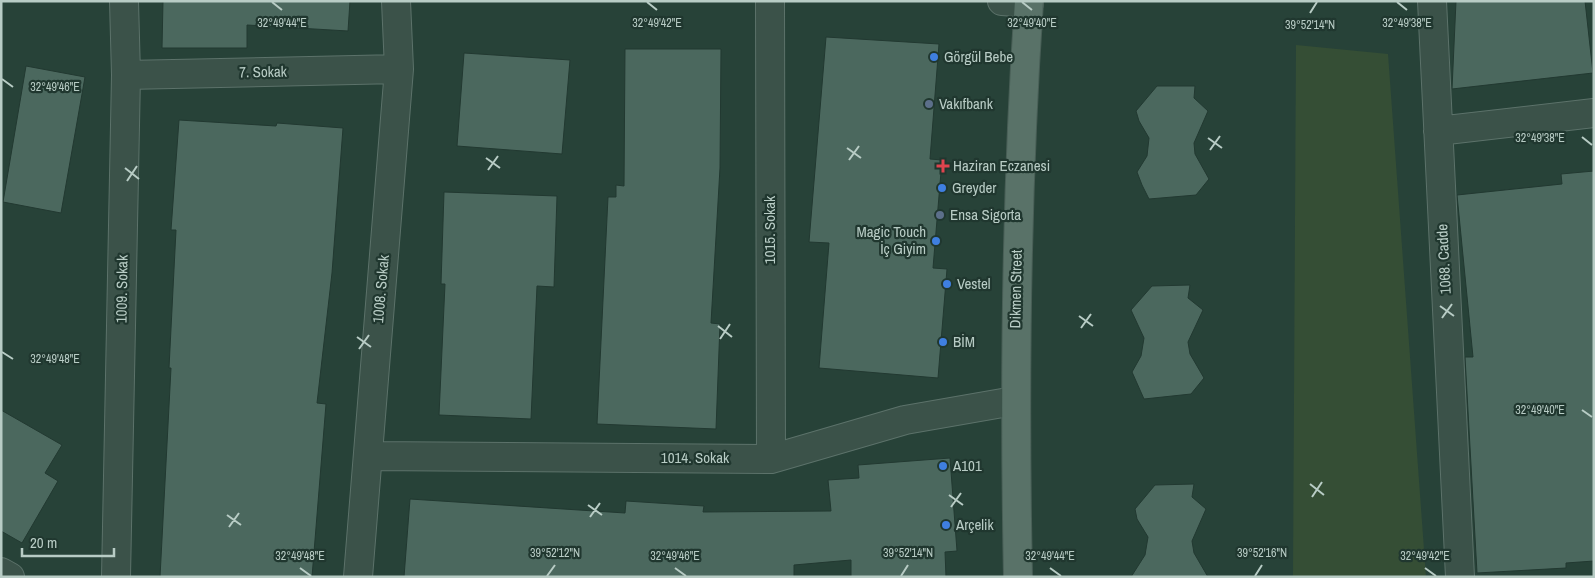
<svg xmlns="http://www.w3.org/2000/svg" width="1595" height="578" font-family="'Archivo Narrow',sans-serif">
	<style>
		.green { fill: #354e35 }
		.building { fill: #4b685e; stroke: #223931 }
		.lines { fill: none; stroke-linecap: round; stroke-linejoin: round }
		.street-casing { stroke: #5c726a; stroke-width: 30 }
		.primary-casing { stroke: #485e56; stroke-width: 30 }
		.street { stroke: #3b5249; stroke-width: 28 }
		.primary { stroke: #597268; stroke-width: 28 }
		.ticks { fill: none; stroke: #b8ccc5; stroke-width: 2 }
		.shop-dot { fill: #3f7fe0; stroke: #20372f; stroke-width: 2 }
		.service-dot { fill: #5c6f8a; stroke: #20372f; stroke-width: 2 }
		.health-dot { fill: #e0444e; stroke: #20372f; stroke-width: 2 }
		.labels { text-anchor: middle; stroke-width: 4.5; stroke-linejoin: round; paint-order: stroke }
		.poi-label { font-size: 15px; fill: #b8ccc5; stroke: #20372f; text-anchor: start }
		.street-label { font-size: 15px; fill: #b8ccc5; stroke: #20372f }
		.ticks-label { font-size: 12px; text-anchor: middle; fill: #b8ccc5; stroke: #20372f; stroke-width: 4.5; stroke-linejoin: round; paint-order: stroke }
	</style>
	<rect width="100%" height="100%" fill="#274238"/>
	<!-- green -->
	<path class="green" d="M 1296,45 L 1388,54 L 1426,577 L 1293,577 Z"/>
	<!-- building -->
	<path class="building" d="M 163,1 L 350,1 L 348,31 L 247,25 L 247,48 L 162,48 Z
		M 1456,1 L 1585,1 L 1593,73 L 1452,89 Z
		M 826,37 L 939,44 L 930,159 L 942,160 L 933,268 L 947,269 L 938,378 L 819,368 L 829,243 L 809,242 Z
		M 625,49 L 721,49 L 720,168 L 711,323 L 720,324 L 716,429 L 597,424 L 608,197 L 616,197 L 616,185 L 624,186 Z
		M 464,53 L 570,60 L 562,154 L 457,146 Z
		M 26,66 L 85,77 L 61,213 L 3,202 Z
		M 1157,86 L 1195,86 L 1194,98 L 1208,111 L 1194,143 L 1195,154 L 1209,179 L 1196,195 L 1149,199 L 1142,185 L 1137,172 L 1147,156 L 1149,138 L 1139,121 L 1136,111 Z
		M 179,120 L 276,126 L 277,123 L 343,128 L 332,273 L 317,403 L 326,404 L 312,577 L 160,577 L 171,368 L 169,368 L 176,230 L 171,230 Z
		M 1594,171 L 1594,561 L 1566,563 L 1566,568 L 1477,573 L 1465,357 L 1473,357 L 1457,195 L 1562,184 L 1561,174 Z
		M 444,192 L 557,196 L 554,287 L 537,286 L 531,419 L 439,415 L 445,284 L 441,284 Z
		M 1190,285 L 1188,298 L 1203,310 L 1188,342 L 1190,354 L 1204,378 L 1191,394 L 1144,399 L 1132,372 L 1141,356 L 1144,338 L 1131,310 L 1152,286 Z
		M 1,410 L 62,445 L 45,473 L 58,481 L 22,543 L 1,531 Z
		M 950,458 L 957,551 L 945,552 L 946,577 L 851,577 L 851,560 L 794,565 L 794,577 L 404,577 L 410,499 L 625,513 L 626,501 L 704,506 L 703,512 L 831,511 L 828,480 L 859,478 L 858,465 Z
		M 1194,484 L 1192,497 L 1206,509 L 1192,541 L 1194,553 L 1208,577 L 1131,577 L 1145,555 L 1148,537 L 1137,519 L 1135,509 L 1155,485 Z"/>
	<g class="lines">
		<!-- street casing -->
		<g class="street-casing">
			<path id="street" d="M 770,1 L 771,459
				M 1002,1 L 1029,3
				M 1432,1 L 1460,577
				M 126,75 L 399,69
				M 1438,131 L 1594,113
				M 368,456 L 771,459 L 905,420 L 1014,401
				M 1,572 L 10,577
				M 116,577 L 126,75 L 124,1
				M 358,577 L 399,69 L 396,1"/>
		</g>
		<!-- primary casing -->
		<g class="primary-casing">
			<path id="primary" d="M 1018,577 C 1014,385 1016,193 1029,1"/>
		</g>
		<!-- street -->
		<use href="#street" class="street"/>
		<!-- primary -->
		<use href="#primary" class="primary"/>
	</g>
	<!-- ticks -->
	<path class="ticks" d="M 272,2 L 282,10M 647,2 L 657,10M 1022,2 L 1032,10M 1397,2 L 1407,10M 1310,13 L 1317,2M 2,79 L 13,87M 1582,137 L 1592,145M 1208,138 L 1222,148M 847,148 L 861,158M 1210,150 L 1220,136M 486,158 L 500,168M 849,160 L 859,146M 125,168 L 139,179M 488,170 L 498,156M 127,181 L 137,166M 1440,306 L 1454,316M 1079,316 L 1093,326M 1442,318 L 1452,304M 718,326 L 732,337M 1081,328 L 1091,314M 357,337 L 371,347M 720,339 L 730,324M 359,349 L 369,335M 2,352 L 13,359M 1582,410 L 1592,417M 1310,484 L 1324,495M 949,495 L 963,505M 1312,497 L 1322,482M 588,505 L 602,515M 951,507 L 961,493M 227,515 L 241,525M 590,517 L 600,503M 229,527 L 239,513M 300,568 L 311,576M 675,568 L 686,576M 1050,568 L 1061,576M 1425,568 L 1436,576M 547,576 L 555,565M 901,576 L 908,565M 1255,576 L 1262,565"/>
	<!-- markers -->
	<g class="shop-dot">
		<circle cx="934" cy="57" r="5"/>
		<circle cx="942" cy="188" r="5"/>
		<circle cx="936" cy="241" r="5"/>
		<circle cx="947" cy="284" r="5"/>
		<circle cx="943" cy="342" r="5"/>
		<circle cx="943" cy="466" r="5"/>
		<circle cx="946" cy="525" r="5"/>
	</g>
	<g class="service-dot">
		<circle cx="929" cy="104" r="5"/>
		<circle cx="940" cy="215" r="5"/>
	</g>
	<path class="health-dot" d="M940.5 158.5h5v5h5v5h-5v5h-5v-5h-5v-5h5z"/>
	<g class="labels">
		<!-- poi labels -->
		<g class="poi-label">
			<text x="944" y="62">Görgül Bebe</text>
			<text x="939" y="109">Vakıfbank</text>
			<text x="953" y="171">Haziran Eczanesi</text>
			<text x="952" y="193">Greyder</text>
			<text x="950" y="220">Ensa Sigorta</text>
			<text x="926" y="237" text-anchor="end">Magic Touch<tspan x="926" dy="17">İç Giyim</tspan></text>
			<text x="957" y="289">Vestel</text>
			<text x="953" y="347">BİM</text>
			<text x="953" y="471">A101</text>
			<text x="956" y="530">Arçelik</text>
		</g>
		<!-- street labels -->
		<g class="street-label">
			<text transform="translate(263 72) rotate(-1)" y="5">7. Sokak</text>
			<text transform="translate(770 230) rotate(-90)" y="5">1015. Sokak</text>
			<text transform="translate(1444 259) rotate(-93)" y="5">1068. Cadde</text>
			<text transform="translate(122 289) rotate(-89)" y="5">1009. Sokak</text>
			<text transform="translate(381 289) rotate(-85)" y="5">1008. Sokak</text>
			<text transform="translate(1016 289) rotate(-89)" y="5">Dikmen Street</text>
			<text x="695" y="463">1014. Sokak</text>
		</g>
	</g>
	<g class="ticks-label">
		<text x="282" y="27">32°49'44"E</text>
		<text x="657" y="27">32°49'42"E</text>
		<text x="1032" y="27">32°49'40"E</text>
		<text x="1407" y="27">32°49'38"E</text>
		<text x="1310" y="29">39°52'14"N</text>
		<text x="55" y="91">32°49'46"E</text>
		<text x="1540" y="142">32°49'38"E</text>
		<text x="55" y="363">32°49'48"E</text>
		<text x="1540" y="414">32°49'40"E</text>
		<text x="555" y="557">39°52'12"N</text>
		<text x="908" y="557">39°52'14"N</text>
		<text x="1262" y="557">39°52'16"N</text>
		<text x="300" y="560">32°49'48"E</text>
		<text x="675" y="560">32°49'46"E</text>
		<text x="1050" y="560">32°49'44"E</text>
		<text x="1425" y="560">32°49'42"E</text>
	</g>
	<!-- border -->
	<rect width="1595" height="578" fill="none" stroke="#b8ccc5" stroke-width="5"/>
	<!-- scale -->
	<path d="M22 548v8h92v-8" fill="none" stroke="#b8ccc5" stroke-width="2.5"/>
	<text x="30" y="548" font-size="15" fill="#b8ccc5" stroke="#20372f" stroke-width="4" paint-order="stroke">20 m</text>
</svg>
